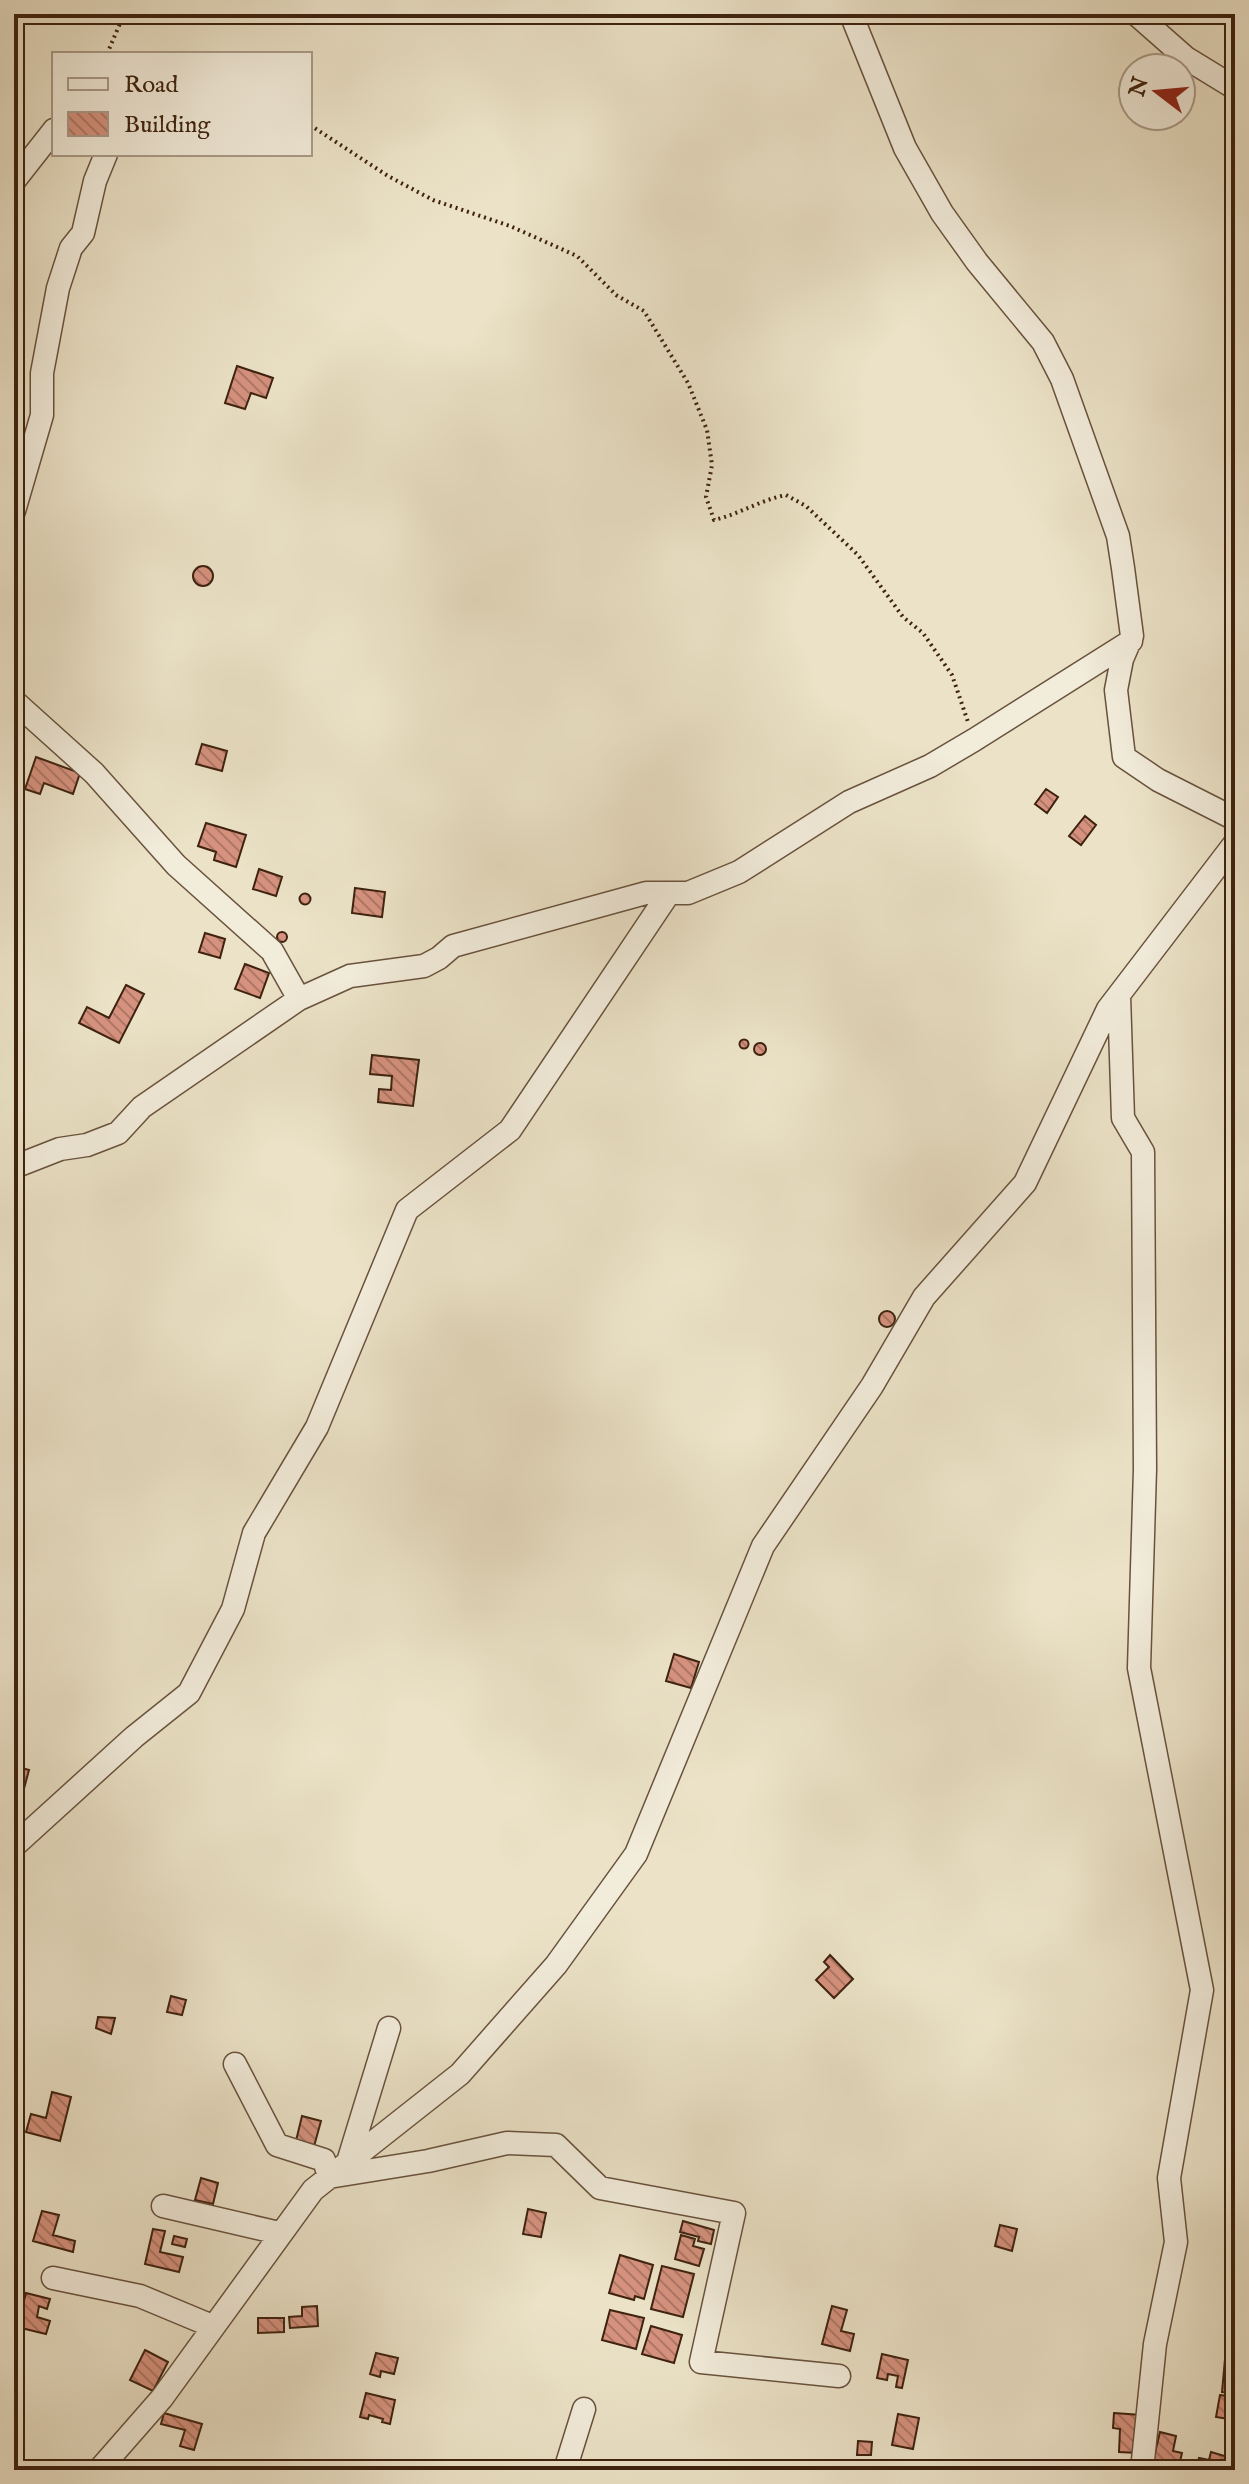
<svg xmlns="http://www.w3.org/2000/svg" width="1249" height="2484" font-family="'IM FELL English',serif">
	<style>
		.building { fill: url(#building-back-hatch); stroke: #3e220f; stroke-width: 2 }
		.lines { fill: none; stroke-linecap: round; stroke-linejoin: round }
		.minor-casing { stroke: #69523d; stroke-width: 25 }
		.path { stroke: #3e220f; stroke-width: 4; stroke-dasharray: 2 4; stroke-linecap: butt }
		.minor { stroke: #f2ecdb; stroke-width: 22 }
	</style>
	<defs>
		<pattern id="building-back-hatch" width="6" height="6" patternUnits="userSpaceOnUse" patternTransform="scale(2)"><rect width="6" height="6" fill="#d6927f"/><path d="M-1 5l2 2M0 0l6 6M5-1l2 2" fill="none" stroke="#af7766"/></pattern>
	</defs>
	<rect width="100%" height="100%" fill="#ebe2c7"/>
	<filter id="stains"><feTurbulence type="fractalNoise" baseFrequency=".0025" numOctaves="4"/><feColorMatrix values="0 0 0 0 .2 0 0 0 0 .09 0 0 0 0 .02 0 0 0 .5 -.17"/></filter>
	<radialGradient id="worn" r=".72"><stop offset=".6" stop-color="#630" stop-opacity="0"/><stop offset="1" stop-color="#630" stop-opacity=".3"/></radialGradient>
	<!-- building -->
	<path class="building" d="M 237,366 L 273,378 L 266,398 L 251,393 L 245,409 L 225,403 Z
		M193 576a10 10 0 1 1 20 0a10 10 0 1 1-20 0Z
		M 202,744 L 227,751 L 222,771 L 196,764 Z
		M 36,757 L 80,773 L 73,794 L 44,783 L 40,794 L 25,789 Z
		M 1046,789 L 1058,797 L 1047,813 L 1035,804 Z
		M 1085,816 L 1096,825 L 1081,845 L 1069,836 Z
		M 206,823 L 246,835 L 236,867 L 214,860 L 216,852 L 198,846 Z
		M 259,869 L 282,877 L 276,896 L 253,889 Z
		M 355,888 L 385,892 L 382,917 L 352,913 Z
		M299.5 899a5.5 5.5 0 1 1 11 0a5.5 5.5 0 1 1-11 0Z
		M277 937a5 5 0 1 1 10 0a5 5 0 1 1-10 0Z
		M 205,933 L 225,939 L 220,958 L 199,952 Z
		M 245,964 L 269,973 L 260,998 L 235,989 Z
		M 126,985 L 144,994 L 119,1043 L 79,1023 L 87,1007 L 109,1018 Z
		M739.5 1044a4.5 4.5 0 1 1 9 0a4.5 4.5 0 1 1-9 0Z
		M754 1049a6 6 0 1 1 12 0a6 6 0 1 1-12 0Z
		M 372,1055 L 419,1060 L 413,1106 L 378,1102 L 379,1089 L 391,1090 L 392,1076 L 370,1074 Z
		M879 1319a8 8 0 1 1 16 0a8 8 0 1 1-16 0Z
		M 674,1654 L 699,1662 L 691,1688 L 666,1681 Z
		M 14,1766 L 29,1770 L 22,1796 L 14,1794 Z
		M 830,1955 L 853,1979 L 834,1998 L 816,1980 L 829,1967 L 824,1962 Z
		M 171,1996 L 186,2000 L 182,2015 L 167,2012 Z
		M 98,2017 L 115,2018 L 111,2034 L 96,2028 Z
		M 52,2092 L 71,2097 L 60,2141 L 26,2132 L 31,2114 L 46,2118 Z
		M 302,2116 L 321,2121 L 313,2150 L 295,2145 Z
		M 201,2178 L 218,2183 L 213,2204 L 195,2200 Z
		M 528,2209 L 546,2213 L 541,2237 L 523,2234 Z
		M 42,2211 L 59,2215 L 53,2235 L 75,2241 L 73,2252 L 33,2241 Z
		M 683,2221 L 714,2230 L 711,2244 L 698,2241 L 699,2237 L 680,2232 Z
		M 1000,2225 L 1017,2229 L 1012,2251 L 995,2246 Z
		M 153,2229 L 165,2231 L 160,2252 L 183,2257 L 179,2272 L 145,2264 Z
		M 681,2235 L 695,2239 L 693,2246 L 704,2249 L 699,2266 L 675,2259 Z
		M 174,2236 L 187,2239 L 185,2247 L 172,2244 Z
		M 620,2255 L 653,2265 L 644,2299 L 635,2296 L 634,2300 L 609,2293 Z
		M 14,2264 L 23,2265 L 20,2295 L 14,2295 Z
		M 662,2266 L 694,2274 L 683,2317 L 651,2309 Z
		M 26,2293 L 50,2299 L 47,2309 L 39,2306 L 37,2317 L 50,2321 L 46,2334 L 17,2327 Z
		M 317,2306 L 318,2326 L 290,2328 L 289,2317 L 302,2316 L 302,2307 Z
		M 832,2306 L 847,2310 L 841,2331 L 854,2334 L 850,2351 L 822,2344 Z
		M 610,2310 L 644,2318 L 636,2349 L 602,2340 Z
		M 258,2318 L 284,2318 L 284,2332 L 258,2333 Z
		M 651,2326 L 682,2335 L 674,2363 L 642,2354 Z
		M 145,2350 L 168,2362 L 153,2391 L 130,2380 Z
		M 376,2353 L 398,2358 L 394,2374 L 381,2371 L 380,2377 L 370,2374 Z
		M 882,2354 L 908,2360 L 902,2388 L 896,2387 L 898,2376 L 888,2374 L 887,2380 L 877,2378 Z
		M 1225,2359 L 1235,2360 L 1235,2393 L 1222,2392 Z
		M 366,2393 L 395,2400 L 390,2424 L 382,2422 L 383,2419 L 369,2415 L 368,2419 L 360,2417 Z
		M 1220,2395 L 1235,2397 L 1235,2420 L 1216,2417 Z
		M 164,2413 L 202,2424 L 194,2450 L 180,2446 L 185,2430 L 161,2424 Z
		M 1114,2413 L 1141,2415 L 1138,2453 L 1119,2452 L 1120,2429 L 1113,2428 Z
		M 898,2414 L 919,2418 L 913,2449 L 892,2445 Z
		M 1160,2432 L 1176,2436 L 1173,2451 L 1182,2453 L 1178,2470 L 1152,2465 Z
		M 858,2441 L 872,2442 L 871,2455 L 857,2455 Z
		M 1211,2452 L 1231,2458 L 1228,2470 L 1196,2470 L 1199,2458 L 1209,2460 Z
		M 801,2466 L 840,2469 L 840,2470 L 800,2470 Z"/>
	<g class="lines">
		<!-- minor casing -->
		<g class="minor-casing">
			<path id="minor" d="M 851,14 L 905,148 L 942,213 L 977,262 L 1043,342 L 1062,379 L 1118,536 L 1123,568 L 1132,636 L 1122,659 L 1116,690 L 1124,757 L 1158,780 L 1235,819
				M 1136,14 L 1186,58 L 1235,88
				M 14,181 L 54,130
				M 14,511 L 42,415 L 42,373 L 58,288 L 71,248 L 83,233 L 95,181 L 106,154
				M 14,701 L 94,773 L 176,865 L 272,951 L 299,999
				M 1119,996 L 1123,1118 L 1143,1152 L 1145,1469 L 1139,1668 L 1202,1990 L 1169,2178 L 1176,2242 L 1155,2344 L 1142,2470
				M 14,1167 L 60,1149 L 87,1145 L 118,1133 L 142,1107 L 299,999 L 350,976 L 424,966 L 439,958 L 453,946 L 646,893 L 688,893 L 739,872 L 849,802 L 930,766 L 974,740 L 1131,641
				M 14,1846 L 134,1737 L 189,1693 L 233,1609 L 254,1533 L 317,1427 L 407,1210 L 510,1130 L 669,893
				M 235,2064 L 277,2145 L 324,2160 L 329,2177 L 428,2161 L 507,2143 L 556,2145 L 600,2188 L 734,2213 L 701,2362 L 839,2376
				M 348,2162 L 389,2028
				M 163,2206 L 279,2233
				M 53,2278 L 140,2296 L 212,2326
				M 99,2470 L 162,2398 L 313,2190 L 460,2074 L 556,1965 L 636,1854 L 763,1546 L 872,1386 L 924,1297 L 1025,1183 L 1108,1009 L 1235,843
				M 565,2470 L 584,2409"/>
		</g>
		<!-- path -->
		<path class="path" d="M 107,54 L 124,14
			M 310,125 L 388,176 L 433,200 L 510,226 L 577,256 L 616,295 L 644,311 L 688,383 L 707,430 L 712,465 L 706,497 L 714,520 C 740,514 760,500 786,495 L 806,506 L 858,555 L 903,617 L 923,633 L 952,675 L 968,722"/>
		<!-- minor -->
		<use href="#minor" class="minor"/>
	</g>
	<!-- margin -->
	<rect width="1249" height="2484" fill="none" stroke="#ebe2c7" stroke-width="48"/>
	<rect x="16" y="16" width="1217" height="2452" fill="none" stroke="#3e220f" stroke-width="4"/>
	<rect x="24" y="24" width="1201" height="2436" fill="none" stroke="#3e220f" stroke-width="2"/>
	<!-- legend -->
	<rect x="52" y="52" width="260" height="104" fill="#f2ecdb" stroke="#aa9b89" stroke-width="2"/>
	<rect x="68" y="78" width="40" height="12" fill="#f2ecdb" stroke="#aa9b89" stroke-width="2"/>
	<text x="124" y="92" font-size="24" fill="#3e220f">Road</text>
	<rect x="68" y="112" width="40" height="24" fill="url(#building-back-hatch)" stroke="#aa9b89" stroke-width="2"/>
	<text x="124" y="132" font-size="24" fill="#3e220f">Building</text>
	<!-- north arrow -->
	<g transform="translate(1157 92) rotate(286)"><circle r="38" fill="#f2ecdb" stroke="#aa9b89" stroke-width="2"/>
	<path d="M0-6L14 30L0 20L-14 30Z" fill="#8f2418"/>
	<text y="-12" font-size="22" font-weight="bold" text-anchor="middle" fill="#3e220f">N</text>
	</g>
	<rect width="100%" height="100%" filter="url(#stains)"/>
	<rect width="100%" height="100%" fill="url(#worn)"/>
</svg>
